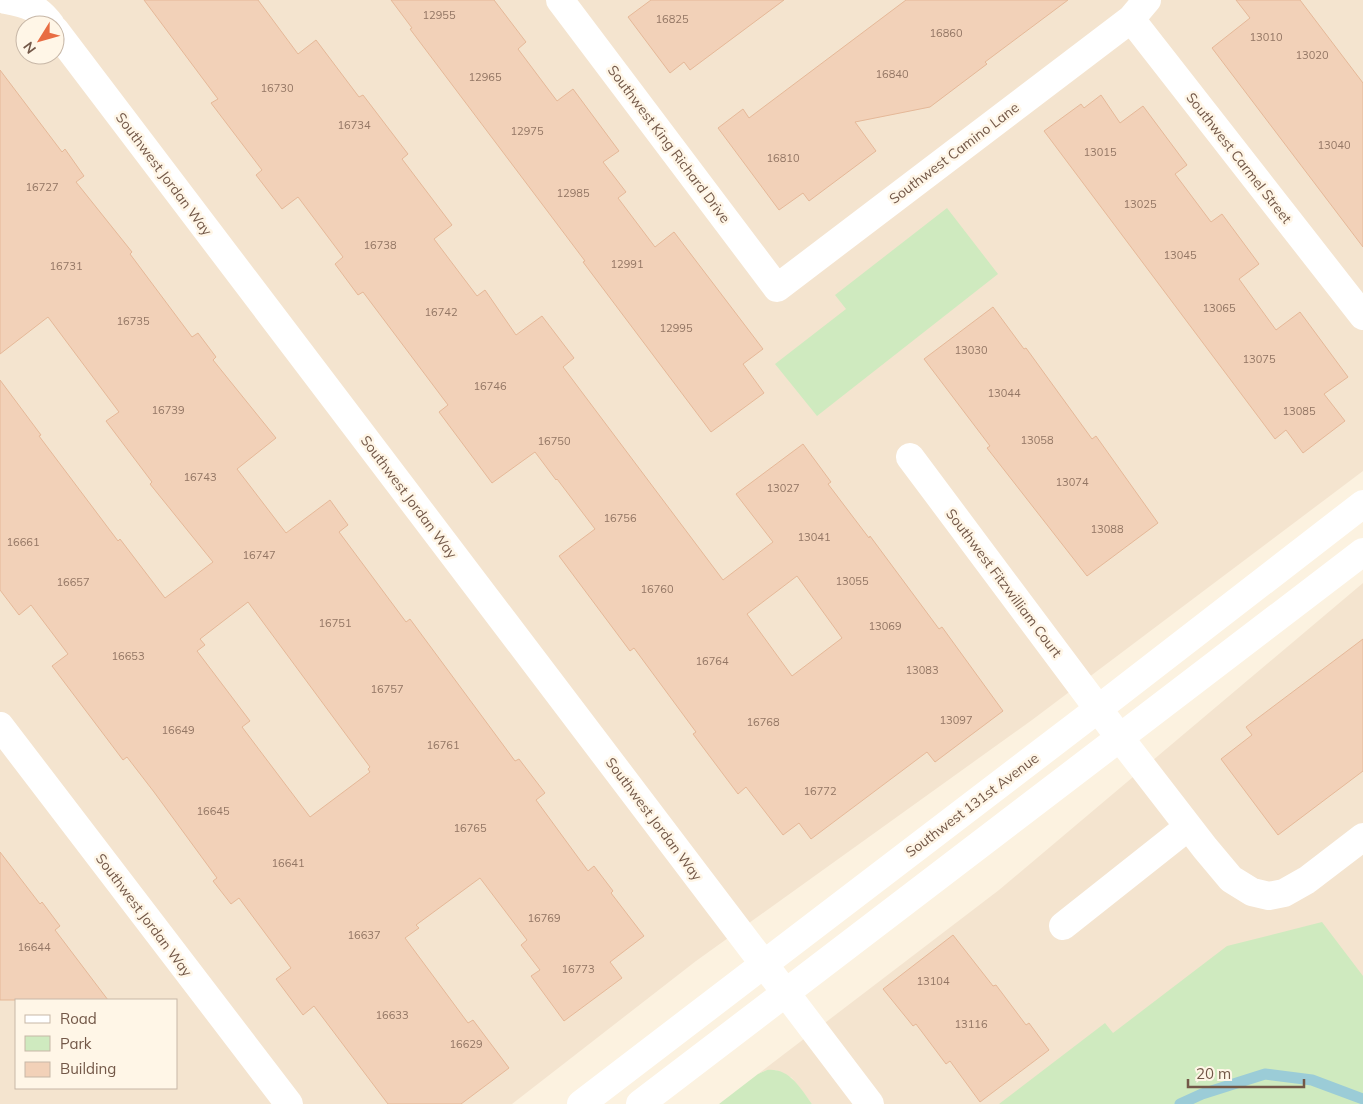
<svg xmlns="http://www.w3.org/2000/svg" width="1363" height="1104" font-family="Mulish,sans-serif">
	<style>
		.residential { fill: #f4e4cf; fill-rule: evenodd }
		.green { fill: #cfeabf }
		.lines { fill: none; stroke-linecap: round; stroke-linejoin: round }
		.stream { stroke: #9bccd7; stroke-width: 11 }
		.building { fill: #f2d1b8; stroke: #e5b898; fill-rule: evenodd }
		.minor { stroke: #fff; stroke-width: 28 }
		.labels { text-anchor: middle; stroke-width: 5; stroke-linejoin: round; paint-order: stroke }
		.number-label { font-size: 11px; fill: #937664 }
		.street-label { font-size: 14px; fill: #735848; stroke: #fff6e7 }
	</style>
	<rect width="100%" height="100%" fill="#fcf2e0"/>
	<!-- residential -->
	<path class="residential" d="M 0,0 L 1363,0 L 1363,471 L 1032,720 L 696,961 L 512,1104 L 0,1104 ZM 25,25 L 55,25 L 55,55 L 25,55 ZM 16,1000 L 176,1000 L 176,1088 L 16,1088 Z
		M 1363,583 L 1363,1104 L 812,1104 L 792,1078 L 776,1070 L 767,1070 L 758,1074 L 999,890 Z"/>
	<!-- green -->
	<path class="green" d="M 947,208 L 998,274 L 817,416 L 775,364 L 846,309 L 835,295 Z
		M 1322,922 L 1363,976 L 1363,1104 L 999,1104 L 1105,1023 L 1113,1033 L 1227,946 Z
		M 767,1070 C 790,1068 800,1088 812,1104 L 719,1104 L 758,1074 Z"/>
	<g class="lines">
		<!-- stream -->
		<path class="stream" d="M 1180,1104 L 1202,1094 L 1265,1074 L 1312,1080 L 1363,1099"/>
	</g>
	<!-- building -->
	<path class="building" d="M 144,0 L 258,0 L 298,54 L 316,40 L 359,97 L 363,95 L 408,154 L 402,159 L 452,225 L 434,239 L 477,296 L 485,290 L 516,335 L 542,316 L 574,358 L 563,367 L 723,580 L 773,542 L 736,494 L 803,444 L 831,482 L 828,484 L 869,538 L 870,536 L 939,629 L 942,627 L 1003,711 L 935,762 L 927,752 L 811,839 L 799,823 L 783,835 L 746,787 L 738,794 L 693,734 L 696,732 L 634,648 L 630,651 L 559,556 L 595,529 L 557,479 L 556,480 L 535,452 L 492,483 L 439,412 L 448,405 L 363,292 L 358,295 L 335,264 L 343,257 L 298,197 L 282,209 L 256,175 L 262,170 L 211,103 L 218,99 ZM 797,576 L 842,638 L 792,676 L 747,614 Z
		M 391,0 L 494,0 L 526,42 L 518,49 L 557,101 L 573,89 L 619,151 L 603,162 L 626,192 L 618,198 L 655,247 L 674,232 L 763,349 L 743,364 L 764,393 L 711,432 L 583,262 L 585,261 L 410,29 L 412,28 Z
		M 651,0 L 784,0 L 690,70 L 684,62 L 670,73 L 628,17 Z
		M 906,0 L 1068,0 L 985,62 L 987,64 L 930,107 L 855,122 L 876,151 L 809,201 L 803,193 L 779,210 L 718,128 L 743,109 L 749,118 Z
		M 1236,0 L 1300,0 L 1363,83 L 1363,247 L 1212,48 L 1250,18 Z
		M 0,70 L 62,152 L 65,149 L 84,176 L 76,182 L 132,252 L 130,254 L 192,337 L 198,333 L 216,357 L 213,360 L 276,438 L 237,469 L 286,533 L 330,500 L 348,525 L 339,532 L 406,622 L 410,619 L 515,761 L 519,759 L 545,793 L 536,800 L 588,871 L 594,866 L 613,891 L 611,893 L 644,936 L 610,962 L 622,978 L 564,1021 L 531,976 L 540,970 L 521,945 L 527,940 L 480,878 L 416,925 L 419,928 L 405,938 L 468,1023 L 473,1020 L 509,1068 L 461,1104 L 388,1104 L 314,1006 L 303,1015 L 276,979 L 291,968 L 239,898 L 231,904 L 213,881 L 217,878 L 154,792 L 127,757 L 123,760 L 52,666 L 68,654 L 31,605 L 19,615 L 0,590 L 0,380 L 41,435 L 39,436 L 118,541 L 120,539 L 165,598 L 213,562 L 150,484 L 152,482 L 106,421 L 119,412 L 48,317 L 0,354 ZM 248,602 L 370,767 L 368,769 L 370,772 L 310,817 L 242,727 L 250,721 L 197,651 L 205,645 L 200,639 Z
		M 1101,95 L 1120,123 L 1143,106 L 1187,165 L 1175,174 L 1211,222 L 1222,214 L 1259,264 L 1239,279 L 1276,330 L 1300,312 L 1348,377 L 1324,394 L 1345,421 L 1303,453 L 1286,430 L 1275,439 L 1044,131 L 1081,104 L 1084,108 Z
		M 993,307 L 1024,349 L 1026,348 L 1092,439 L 1096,436 L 1158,523 L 1087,576 L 987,448 L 990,446 L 924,359 Z
		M 1363,639 L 1363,771 L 1278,835 L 1221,759 L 1252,735 L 1246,727 Z
		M 0,852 L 40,904 L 42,902 L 60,926 L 55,930 L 108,1000 L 0,1000 Z
		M 953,935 L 993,986 L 996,985 L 1026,1025 L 1029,1023 L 1049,1050 L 980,1102 L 950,1061 L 946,1064 L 916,1024 L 913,1026 L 883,989 Z"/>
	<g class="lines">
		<!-- minor -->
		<path class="minor" d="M 6,0 C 27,4 38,7 51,25
			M 560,0 L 777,288 L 1131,19
			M 1147,0 L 1131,19 L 1363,316
			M 55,30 L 870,1104
			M 910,457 L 1120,738 L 1205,848 L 1231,879 L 1252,892 L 1269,896 L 1284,893 L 1307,880 L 1363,837
			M 0,726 L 289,1104
			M 1063,926 L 1188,827
			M 581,1104 L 1098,709 L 1363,504
			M 640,1104 L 1363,552"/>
	</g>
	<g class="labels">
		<!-- number labels -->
		<g class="number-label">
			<text x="439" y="19">12955</text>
			<text x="672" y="23">16825</text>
			<text x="946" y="37">16860</text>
			<text x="1266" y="41">13010</text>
			<text x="1312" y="59">13020</text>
			<text x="892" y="78">16840</text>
			<text x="485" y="81">12965</text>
			<text x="277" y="92">16730</text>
			<text x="354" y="129">16734</text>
			<text x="527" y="135">12975</text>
			<text x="1334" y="149">13040</text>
			<text x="1100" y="156">13015</text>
			<text x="783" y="162">16810</text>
			<text x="42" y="191">16727</text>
			<text x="573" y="197">12985</text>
			<text x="1140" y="208">13025</text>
			<text x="380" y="249">16738</text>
			<text x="1180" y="259">13045</text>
			<text x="627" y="268">12991</text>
			<text x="66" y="270">16731</text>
			<text x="1219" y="312">13065</text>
			<text x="441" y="316">16742</text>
			<text x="133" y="325">16735</text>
			<text x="676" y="332">12995</text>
			<text x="971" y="354">13030</text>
			<text x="1259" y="363">13075</text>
			<text x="490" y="390">16746</text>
			<text x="1004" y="397">13044</text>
			<text x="168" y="414">16739</text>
			<text x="1299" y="415">13085</text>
			<text x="1037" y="444">13058</text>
			<text x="554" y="445">16750</text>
			<text x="200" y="481">16743</text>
			<text x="1072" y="486">13074</text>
			<text x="783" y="492">13027</text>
			<text x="620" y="522">16756</text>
			<text x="1107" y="533">13088</text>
			<text x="814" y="541">13041</text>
			<text x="23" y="546">16661</text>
			<text x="259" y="559">16747</text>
			<text x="852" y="585">13055</text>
			<text x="73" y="586">16657</text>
			<text x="657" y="593">16760</text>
			<text x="335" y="627">16751</text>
			<text x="885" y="630">13069</text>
			<text x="128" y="660">16653</text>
			<text x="712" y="665">16764</text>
			<text x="922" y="674">13083</text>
			<text x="387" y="693">16757</text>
			<text x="956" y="724">13097</text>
			<text x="763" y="726">16768</text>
			<text x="178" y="734">16649</text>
			<text x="443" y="749">16761</text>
			<text x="820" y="795">16772</text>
			<text x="213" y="815">16645</text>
			<text x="470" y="832">16765</text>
			<text x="288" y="867">16641</text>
			<text x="544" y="922">16769</text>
			<text x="364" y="939">16637</text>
			<text x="34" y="951">16644</text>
			<text x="578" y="973">16773</text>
			<text x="933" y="985">13104</text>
			<text x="392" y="1019">16633</text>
			<text x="971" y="1028">13116</text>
			<text x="466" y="1048">16629</text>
		</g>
		<!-- street labels -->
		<g class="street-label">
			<text transform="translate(669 144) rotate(53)" y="5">Southwest King Richard Drive</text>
			<text transform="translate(954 153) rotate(-37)" y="5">Southwest Camino Lane</text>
			<text transform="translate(1239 158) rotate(52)" y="5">Southwest Carmel Street</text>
			<text transform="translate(164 174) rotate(53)" y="5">Southwest Jordan Way</text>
			<text transform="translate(409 497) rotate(53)" y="5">Southwest Jordan Way</text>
			<text transform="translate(1004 583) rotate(53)" y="5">Southwest Fitzwilliam Court</text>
			<text transform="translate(972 805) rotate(-37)" y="5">Southwest 131st Avenue</text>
			<text transform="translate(654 819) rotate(53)" y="5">Southwest Jordan Way</text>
			<text transform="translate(144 915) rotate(53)" y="5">Southwest Jordan Way</text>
		</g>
	</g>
	<!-- legend -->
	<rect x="15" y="999" width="162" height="90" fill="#fff6e7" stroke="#c7b7a7"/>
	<rect x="25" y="1015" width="25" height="8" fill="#ffffff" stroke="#c7b7a7"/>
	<text x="60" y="1024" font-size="15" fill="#735848">Road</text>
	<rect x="25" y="1036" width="25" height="15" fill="#cfeabf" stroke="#c7b7a7"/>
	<text x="60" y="1049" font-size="15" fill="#735848">Park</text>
	<rect x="25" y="1062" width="25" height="15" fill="#f2d1b8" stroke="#c7b7a7"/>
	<text x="60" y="1074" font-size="15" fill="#735848">Building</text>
	<!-- north arrow -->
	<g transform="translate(40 40) rotate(233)"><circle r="24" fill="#fff6e7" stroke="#c7b7a7"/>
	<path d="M0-4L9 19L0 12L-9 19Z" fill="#e86d43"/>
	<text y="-8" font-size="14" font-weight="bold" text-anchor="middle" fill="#735848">N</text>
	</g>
	<!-- scale -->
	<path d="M1188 1079v8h116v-8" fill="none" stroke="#735848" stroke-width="2.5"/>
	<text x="1196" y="1079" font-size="15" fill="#735848" stroke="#fff6e7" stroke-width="4" paint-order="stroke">20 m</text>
</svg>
